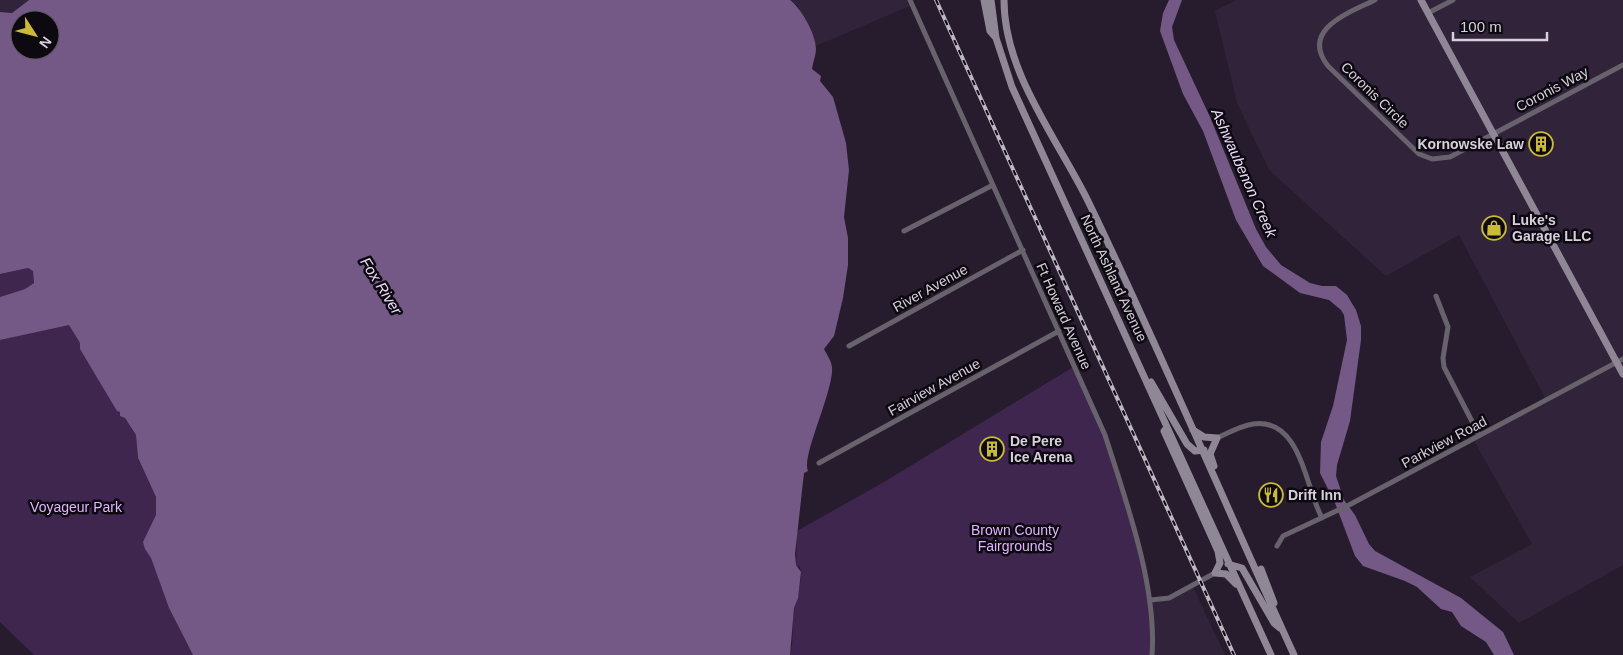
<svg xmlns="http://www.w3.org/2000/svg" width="1623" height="655" font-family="Arial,sans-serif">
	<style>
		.built { fill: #31233a }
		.green { fill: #3f264f }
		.water { fill: #745886; fill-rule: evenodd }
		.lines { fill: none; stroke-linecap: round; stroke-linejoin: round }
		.street { stroke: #68626c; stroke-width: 5 }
		.secondary { stroke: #908796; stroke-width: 7 }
		.rail-casing { stroke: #bdb6c3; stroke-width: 4 }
		.rail { stroke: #0d0910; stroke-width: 2; stroke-dasharray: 5.5; stroke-linecap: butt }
		.labels { text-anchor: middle; stroke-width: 5; stroke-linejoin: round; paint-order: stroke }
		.street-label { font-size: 14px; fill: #d7d0dc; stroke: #0d0910 }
		.poi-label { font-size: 14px; font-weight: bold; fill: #d7d0dc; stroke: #0d0910; text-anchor: start }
		.park-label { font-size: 14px; fill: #e0b5fd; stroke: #0d0910 }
		.water-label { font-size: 15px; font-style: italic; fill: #ecdbf8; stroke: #0d0910 }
	</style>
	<rect width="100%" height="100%" fill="#271c2e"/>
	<!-- built -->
	<path class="built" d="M 0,0 L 29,0 L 12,13 L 0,12 Z
		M 790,0 L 910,0 L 912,5 L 816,46 L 811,29 L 802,18 L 798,6 Z
		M 1236,0 L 1623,0 L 1623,565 L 1519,623 L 1470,577 L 1532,544 L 1473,439 L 1546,400 L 1459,235 L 1386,276 L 1269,170 L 1237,103 L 1215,11 Z
		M 1192,585 L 1225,655 L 1152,655 L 1151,600 L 1162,600 Z"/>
	<!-- green -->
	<path class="green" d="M 28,268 L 33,271 L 34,283 L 25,289 L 0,297 L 0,274 Z
		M 69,324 L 80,343 L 80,349 L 121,412 L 120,416 L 125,418 L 136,435 L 138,459 L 156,497 L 156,515 L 145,549 L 151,558 L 169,608 L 193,655 L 34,655 L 0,622 L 0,340 Z
		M 1075,366 L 1105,435 L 1124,493 L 1151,600 L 1152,655 L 790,655 C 794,640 792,626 794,611 C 795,596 804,583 800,567 L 796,565 L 797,531 L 884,482 Z"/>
	<!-- water -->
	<path class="water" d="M 29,0 L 790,0 C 801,8 816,34 816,49 C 816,55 813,62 812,69 L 821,76 L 820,81 L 833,97 L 846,143 L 849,170 L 844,217 L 848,238 L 848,265 L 843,298 L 834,336 L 824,349 C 827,355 831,360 832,367 C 834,391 801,456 808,471 L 804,473 L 795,554 L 796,565 L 801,572 L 798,598 L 794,608 L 790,655 L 193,655 L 169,608 L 151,558 L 145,549 L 143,542 L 156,515 L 156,497 L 138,458 L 136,435 L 125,418 L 120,416 L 120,412 L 117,411 L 80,349 L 80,343 L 69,325 L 0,340 L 0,297 L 25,289 L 34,283 L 33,271 L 28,268 L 0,274 L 0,12 L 12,13 ZM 20,20 L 50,20 L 50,50 L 20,50 Z
		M 1169,0 L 1182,0 L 1172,27 L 1174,40 L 1210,117 L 1256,229 L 1266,247 L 1281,265 L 1310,283 L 1322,286 L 1336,286 L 1347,295 L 1356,310 L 1361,326 L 1361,340 L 1350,421 L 1337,465 L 1336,476 L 1344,500 L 1355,515 L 1369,544 L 1375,551 L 1461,598 L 1503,632 L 1514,655 L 1494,655 L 1486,642 L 1461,626 L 1452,612 L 1441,609 L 1417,587 L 1405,581 L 1363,566 L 1355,556 L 1335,503 L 1320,473 L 1321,442 L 1333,406 L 1347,340 L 1344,315 L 1341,310 L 1329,300 L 1300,293 L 1263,266 L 1236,220 L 1203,131 L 1183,94 L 1160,31 L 1163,13 Z"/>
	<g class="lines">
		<!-- street -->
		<path class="street" d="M 910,0 L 1105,435 C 1126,501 1157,586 1152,655
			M 1375,0 C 1351,12 1299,29 1328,66 L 1419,154 L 1432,159 L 1450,157 L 1623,65
			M 1428,13 L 1453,0
			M 904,231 L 993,185
			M 1436,296 L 1448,327 L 1443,358 L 1444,367 L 1479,435
			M 849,346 L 1023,250
			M 1217,438 C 1228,433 1240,426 1253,424 C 1301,417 1305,487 1322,518
			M 819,463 L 1059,331
			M 1277,546 L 1283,536 L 1349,505 L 1623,359
			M 1151,600 L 1169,598 L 1215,573"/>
		<!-- secondary -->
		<path class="secondary" d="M 984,0 L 990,31 L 996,38
			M 991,0 L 996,38 L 1012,87 L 1271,655
			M 1004,0 C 1004,73 1057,138 1088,201 C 1160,350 1225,504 1294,655
			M 1421,0 L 1623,374
			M 1151,382 L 1187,444 L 1195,451 L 1204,450
			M 1166,429 L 1164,431 L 1218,551 L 1220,563 L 1215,573 L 1226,574 L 1236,584
			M 1193,430 L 1204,437 L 1217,438 L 1210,454 L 1214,466
			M 1228,564 L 1242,568 L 1274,623 L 1280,628
			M 1261,569 L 1274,603"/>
		<!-- rail casing -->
		<g class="rail-casing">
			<path id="rail" d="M 936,0 L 1234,655"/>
		</g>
		<!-- rail -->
		<use href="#rail" class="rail"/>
	</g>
	<!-- icons -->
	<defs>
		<g id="building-ring" transform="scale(1.25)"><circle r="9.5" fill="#0d0910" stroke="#cbba39" stroke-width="1.5"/><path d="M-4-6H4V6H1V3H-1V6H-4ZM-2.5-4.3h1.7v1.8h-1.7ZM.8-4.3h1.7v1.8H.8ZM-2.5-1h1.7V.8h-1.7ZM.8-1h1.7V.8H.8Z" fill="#cbba39"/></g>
		<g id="shop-ring" transform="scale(1.25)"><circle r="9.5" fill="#0d0910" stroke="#cbba39" stroke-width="1.5"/><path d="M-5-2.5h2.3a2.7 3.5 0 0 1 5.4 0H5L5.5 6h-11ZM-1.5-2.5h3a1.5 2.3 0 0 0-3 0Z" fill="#cbba39"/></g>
		<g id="restaurant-ring" transform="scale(1.25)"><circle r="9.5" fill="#0d0910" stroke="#cbba39" stroke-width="1.5"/><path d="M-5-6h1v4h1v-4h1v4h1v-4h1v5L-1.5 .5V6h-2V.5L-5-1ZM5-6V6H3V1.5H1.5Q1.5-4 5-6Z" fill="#cbba39"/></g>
	</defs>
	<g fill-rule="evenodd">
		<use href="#building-ring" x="1541" y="144"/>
		<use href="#shop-ring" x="1494" y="228"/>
		<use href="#building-ring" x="992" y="449"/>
		<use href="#restaurant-ring" x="1271" y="495"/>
	</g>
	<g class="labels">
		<!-- street labels -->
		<g class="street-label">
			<text transform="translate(1552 89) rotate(-28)" y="5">Coronis Way</text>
			<text transform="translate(1375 95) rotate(44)" y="5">Coronis Circle</text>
			<text transform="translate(1114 278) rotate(65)" y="5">North Ashland Avenue</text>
			<text transform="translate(930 288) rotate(-29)" y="5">River Avenue</text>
			<text transform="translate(1064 316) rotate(66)" y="5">Ft Howard Avenue</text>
			<text transform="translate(934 387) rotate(-29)" y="5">Fairview Avenue</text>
			<text transform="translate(1444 442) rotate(-28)" y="5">Parkview Road</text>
		</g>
		<!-- poi labels -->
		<g class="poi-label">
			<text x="1524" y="149" text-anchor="end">Kornowske Law</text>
			<text x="1512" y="225">Luke's<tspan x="1512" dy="16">Garage LLC</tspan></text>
			<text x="1010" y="446">De Pere<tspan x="1010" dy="16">Ice Arena</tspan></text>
			<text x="1288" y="500">Drift Inn</text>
		</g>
		<!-- park labels -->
		<g class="park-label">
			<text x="76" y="512">Voyageur Park</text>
			<text x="1015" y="535">Brown County<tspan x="1015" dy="16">Fairgrounds</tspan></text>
		</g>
		<!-- water labels -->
		<g class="water-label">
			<text transform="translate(1244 173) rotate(66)" y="5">Ashwaubenon Creek</text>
			<text transform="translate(381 286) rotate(58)" y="5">Fox River</text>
		</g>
	</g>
	<!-- north arrow -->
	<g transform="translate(35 35) rotate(126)"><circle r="24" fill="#0d0910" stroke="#5e5962"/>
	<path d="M0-4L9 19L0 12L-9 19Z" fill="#cbba39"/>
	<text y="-8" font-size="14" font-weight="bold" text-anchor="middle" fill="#d7d0dc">N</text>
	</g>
	<!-- scale -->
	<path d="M1453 32v8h94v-8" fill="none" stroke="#d7d0dc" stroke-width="2.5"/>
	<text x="1460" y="32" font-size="15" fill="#d7d0dc" stroke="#0d0910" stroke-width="4" paint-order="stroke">100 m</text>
</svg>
